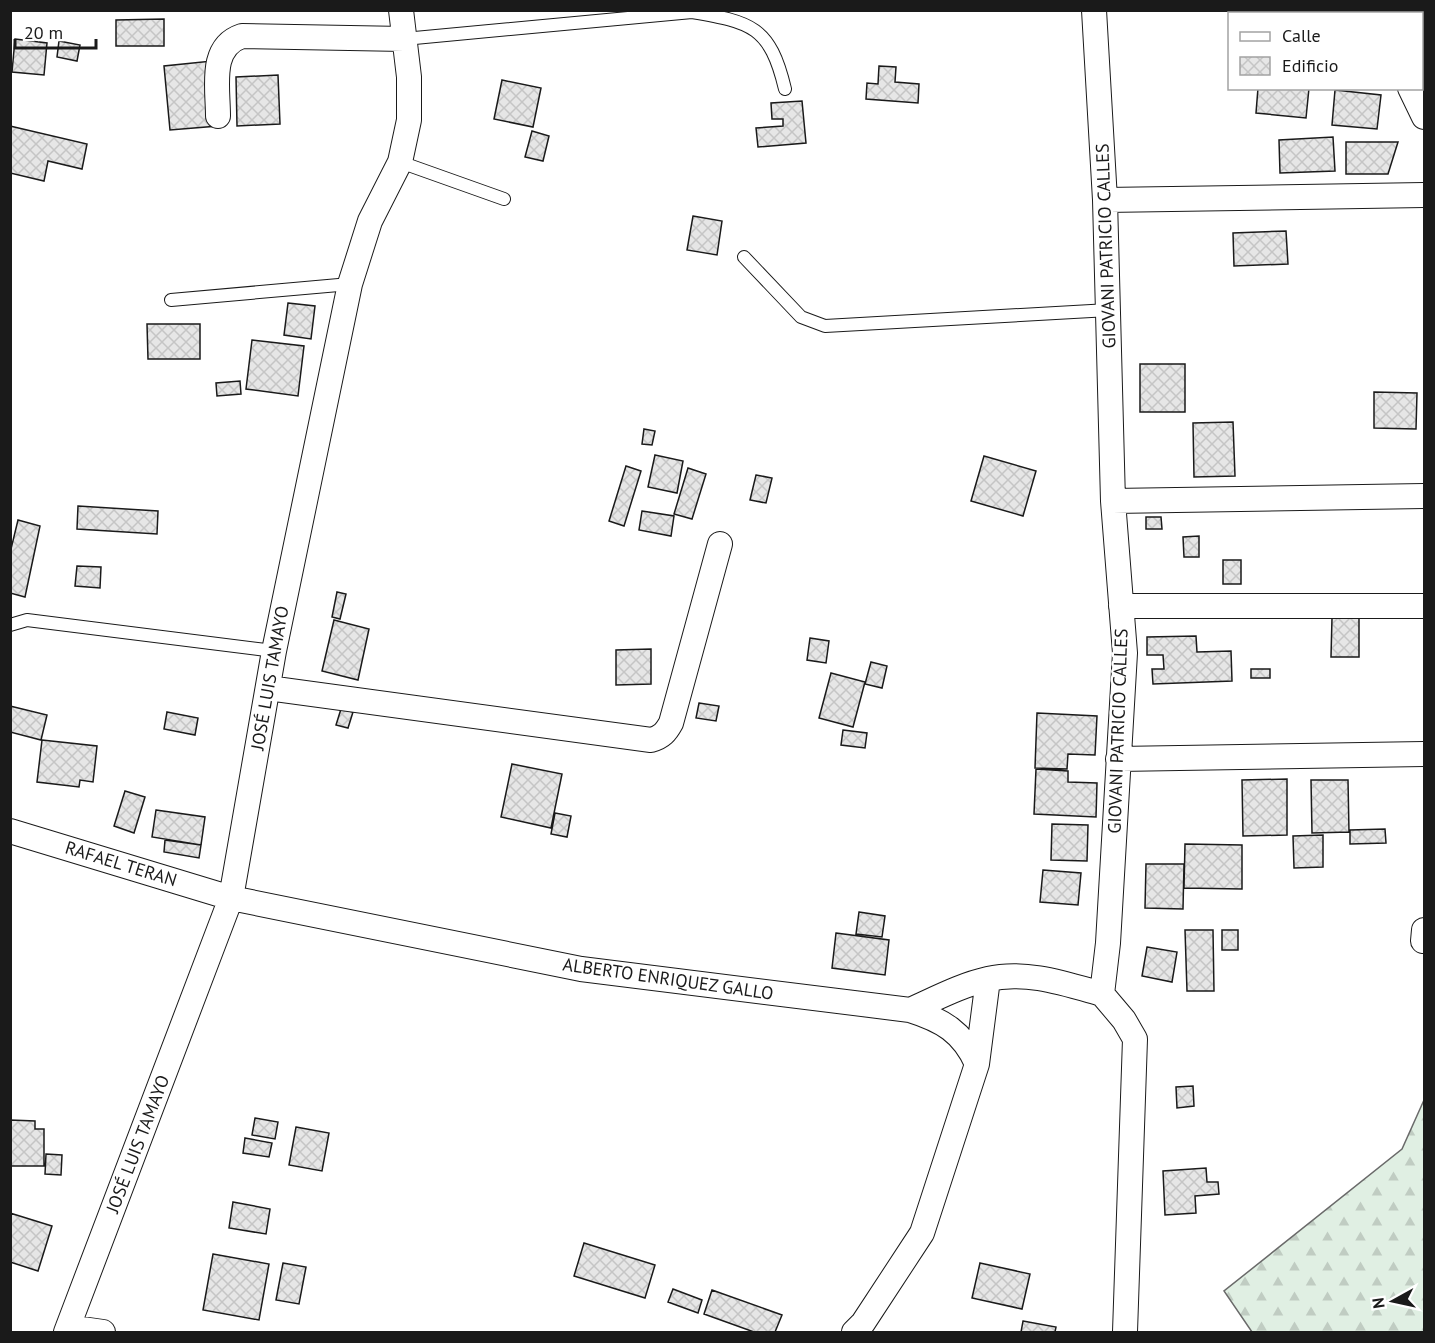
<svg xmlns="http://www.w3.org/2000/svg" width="1435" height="1343" font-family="'PT Sans',sans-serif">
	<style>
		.forest { fill: url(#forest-firs); stroke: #6a6a6a; stroke-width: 1.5 }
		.building { fill: url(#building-cross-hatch); stroke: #1a1a1a; stroke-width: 1.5 }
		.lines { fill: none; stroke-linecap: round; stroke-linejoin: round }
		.lane-casing { stroke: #1a1a1a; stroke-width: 14 }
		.street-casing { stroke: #1a1a1a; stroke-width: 26 }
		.lane { stroke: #fff; stroke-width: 12 }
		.street { stroke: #fff; stroke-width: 24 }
		.labels { text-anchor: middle; stroke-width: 4.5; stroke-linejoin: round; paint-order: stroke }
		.street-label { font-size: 18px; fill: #1a1a1a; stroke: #fff }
	</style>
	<defs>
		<pattern id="forest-firs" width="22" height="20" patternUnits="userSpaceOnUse" patternTransform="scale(1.5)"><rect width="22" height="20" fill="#e0efe3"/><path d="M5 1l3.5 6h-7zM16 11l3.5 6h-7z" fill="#c0ccc2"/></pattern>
		<pattern id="building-cross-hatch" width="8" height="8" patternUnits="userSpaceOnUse" patternTransform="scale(1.5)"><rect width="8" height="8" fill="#e6e6e6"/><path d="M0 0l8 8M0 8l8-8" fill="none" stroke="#c5c5c5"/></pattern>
	</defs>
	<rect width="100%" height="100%" fill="#fff"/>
	<!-- forest -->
	<path class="forest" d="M 1424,1100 L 1424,1332 L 1252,1332 L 1224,1291 L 1402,1149 Z"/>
	<!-- building -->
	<path class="building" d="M 1297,10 L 1332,10 L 1332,14 L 1298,14 Z
		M 164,19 L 164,46 L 116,46 L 116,20 Z
		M 15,39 L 47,43 L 44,75 L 12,72 Z
		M 59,41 L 80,45 L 77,61 L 57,57 Z
		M 212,61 L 218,126 L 170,130 L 164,66 Z
		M 879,66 L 896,67 L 895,82 L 919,84 L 918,103 L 866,99 L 867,83 L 878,84 Z
		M 278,75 L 280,124 L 237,126 L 236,77 Z
		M 502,80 L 541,88 L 533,127 L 494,119 Z
		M 1258,88 L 1309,88 L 1306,118 L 1256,113 Z
		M 1335,90 L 1381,95 L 1377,129 L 1332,125 Z
		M 802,101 L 806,143 L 758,147 L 756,128 L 783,126 L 783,119 L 772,119 L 771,103 Z
		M 10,126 L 87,144 L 82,169 L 48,161 L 44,181 L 10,173 Z
		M 532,131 L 549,136 L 543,161 L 525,157 Z
		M 1333,137 L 1335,171 L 1280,173 L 1279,140 Z
		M 1346,142 L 1398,142 L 1388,174 L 1346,174 Z
		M 693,216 L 722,221 L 717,255 L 687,250 Z
		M 1286,231 L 1288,264 L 1234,266 L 1233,233 Z
		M 288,303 L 315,306 L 311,339 L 284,335 Z
		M 147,324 L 200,324 L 200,359 L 148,359 Z
		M 252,340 L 304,346 L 298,396 L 246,389 Z
		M 1140,364 L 1185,364 L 1185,412 L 1140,412 Z
		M 240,381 L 241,394 L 217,396 L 216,383 Z
		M 1374,392 L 1417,393 L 1416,429 L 1374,428 Z
		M 1233,422 L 1235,476 L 1194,477 L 1193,423 Z
		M 644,429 L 655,431 L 652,445 L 642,444 Z
		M 655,455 L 683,461 L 677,493 L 648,487 Z
		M 984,456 L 1036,471 L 1023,516 L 971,501 Z
		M 626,466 L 641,471 L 624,526 L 609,521 Z
		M 688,468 L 706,474 L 692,519 L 674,514 Z
		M 756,475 L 772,478 L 766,503 L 750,500 Z
		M 78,506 L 158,511 L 157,534 L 77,529 Z
		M 642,511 L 674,516 L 671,536 L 639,530 Z
		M 1146,517 L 1161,517 L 1162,529 L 1146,529 Z
		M 18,520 L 40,526 L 25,597 L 10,593 L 10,553 Z
		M 1199,536 L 1199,557 L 1184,557 L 1183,537 Z
		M 1223,560 L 1241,560 L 1241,584 L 1223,584 Z
		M 77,566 L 101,567 L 100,588 L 75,586 Z
		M 337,592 L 346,594 L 340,619 L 332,617 Z
		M 1332,618 L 1359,618 L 1359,657 L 1331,657 Z
		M 334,620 L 369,629 L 358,680 L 322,671 Z
		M 1196,636 L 1197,652 L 1231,651 L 1232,681 L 1153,684 L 1152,669 L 1164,669 L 1163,655 L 1147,655 L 1147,637 Z
		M 810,638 L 829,641 L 826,663 L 807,660 Z
		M 651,649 L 651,684 L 616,685 L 616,650 Z
		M 871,662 L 887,666 L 882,688 L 865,684 Z
		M 1251,669 L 1270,669 L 1270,678 L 1251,678 Z
		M 831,673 L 865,682 L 853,727 L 819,718 Z
		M 699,703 L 719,706 L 716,721 L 696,718 Z
		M 10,706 L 47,715 L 41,740 L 10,732 Z
		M 341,709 L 353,712 L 348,728 L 336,725 Z
		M 167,712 L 198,718 L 195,735 L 164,729 Z
		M 1037,713 L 1097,716 L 1095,755 L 1068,754 L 1067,769 L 1035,768 Z
		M 843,730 L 867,733 L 865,748 L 841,745 Z
		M 42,740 L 97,746 L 93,782 L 80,780 L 79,787 L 37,782 Z
		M 512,764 L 562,774 L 551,828 L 501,817 Z
		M 1036,769 L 1068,771 L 1068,782 L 1097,783 L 1096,817 L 1034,814 Z
		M 1287,779 L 1287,835 L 1243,836 L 1242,780 Z
		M 1311,780 L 1348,780 L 1349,832 L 1312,833 Z
		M 125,791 L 145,797 L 134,833 L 114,826 Z
		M 156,810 L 205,817 L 201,845 L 152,837 Z
		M 555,813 L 571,816 L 567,837 L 551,834 Z
		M 1052,824 L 1088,825 L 1087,861 L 1051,860 Z
		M 1385,829 L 1386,843 L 1350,844 L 1350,830 Z
		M 1323,835 L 1323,867 L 1294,868 L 1293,836 Z
		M 165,840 L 201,845 L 199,858 L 164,852 Z
		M 1185,844 L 1242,845 L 1242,889 L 1184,888 Z
		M 1146,864 L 1184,864 L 1183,909 L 1145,908 Z
		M 1043,870 L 1081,873 L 1078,905 L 1040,902 Z
		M 859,912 L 885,916 L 882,937 L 856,934 Z
		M 1185,930 L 1213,930 L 1214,991 L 1187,991 Z
		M 1222,930 L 1238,930 L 1238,950 L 1222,950 Z
		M 836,933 L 889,940 L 885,975 L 832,968 Z
		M 1147,947 L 1177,952 L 1172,982 L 1142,976 Z
		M 1193,1086 L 1194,1106 L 1177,1108 L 1176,1087 Z
		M 255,1118 L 278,1122 L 275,1139 L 252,1135 Z
		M 10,1120 L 35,1121 L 35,1129 L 44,1129 L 44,1166 L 10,1166 Z
		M 296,1127 L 329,1133 L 322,1171 L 289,1165 Z
		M 245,1138 L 272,1143 L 269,1157 L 243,1153 Z
		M 46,1154 L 62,1155 L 61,1175 L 45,1174 Z
		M 1206,1168 L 1207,1182 L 1218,1182 L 1219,1194 L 1195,1196 L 1196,1213 L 1165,1215 L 1163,1171 Z
		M 233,1202 L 270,1209 L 266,1234 L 229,1228 Z
		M 10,1213 L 52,1226 L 38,1271 L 10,1262 Z
		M 584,1243 L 655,1265 L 645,1298 L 574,1276 Z
		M 213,1254 L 269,1264 L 259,1320 L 203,1310 Z
		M 283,1263 L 306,1267 L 299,1304 L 276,1300 Z
		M 980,1263 L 1030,1274 L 1022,1309 L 972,1298 Z
		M 673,1289 L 702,1300 L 698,1313 L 668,1302 Z
		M 712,1290 L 782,1315 L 775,1332 L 754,1332 L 704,1314 Z
		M 1023,1321 L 1056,1327 L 1055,1332 L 1021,1332 Z"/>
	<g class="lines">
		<!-- lane casing -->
		<g class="lane-casing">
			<path id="lane" d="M 404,39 L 692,12 C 751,22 770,26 785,89
				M 400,162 L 504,199
				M 744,257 L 801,317 L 825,326 L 1109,310
				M 171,300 L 350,284
				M 10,625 L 27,620 L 274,651"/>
		</g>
		<!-- street casing -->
		<g class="street-casing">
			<path id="street" d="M 1094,10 L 1105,200 L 1113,501 L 1125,653 L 1108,943 L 1102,994 L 1124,1020 L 1135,1039 L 1125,1332
				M 1384,10 L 1384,14
				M 1410,88 L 1424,117
				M 218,116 C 218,87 209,47 242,36 L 404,39
				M 1105,200 L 1424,195
				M 1113,501 L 1424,496
				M 1121,606 L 1424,606
				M 268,688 L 651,740 C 662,737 666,732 671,723 L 720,544
				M 1118,759 L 1424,754
				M 10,831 L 231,898 L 581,969 L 910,1010 C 935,999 961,985 988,979 C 1026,970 1066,984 1102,994
				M 1423,941 L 1424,930
				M 977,1064 L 988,979
				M 68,1327 L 103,1332
				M 66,1332 L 231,898 L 274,651 L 350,284 L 370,221 L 400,162 L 409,120 L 409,77 L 401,10
				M 854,1332 L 863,1323 L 922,1233 L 977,1064 C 963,1032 942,1020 910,1010"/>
		</g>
		<!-- lane -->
		<use href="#lane" class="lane"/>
		<!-- street -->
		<use href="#street" class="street"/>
	</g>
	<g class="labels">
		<!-- street labels -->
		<g class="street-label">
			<text transform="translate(1106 246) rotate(-92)" y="6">GIOVANI PATRICIO CALLES</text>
			<text transform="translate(270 678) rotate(-80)" y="6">JOSÉ LUIS TAMAYO</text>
			<text transform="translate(1118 731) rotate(-88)" y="6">GIOVANI PATRICIO CALLES</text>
			<text transform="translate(121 864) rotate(17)" y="6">RAFAEL TERAN</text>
			<text transform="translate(668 979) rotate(8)" y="6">ALBERTO ENRIQUEZ GALLO</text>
			<text transform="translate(138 1144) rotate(-69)" y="6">JOSÉ LUIS TAMAYO</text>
		</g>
	</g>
	<!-- border -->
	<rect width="1435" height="1343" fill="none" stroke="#1a1a1a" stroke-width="24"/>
	<!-- legend -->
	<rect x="1228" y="12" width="195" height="78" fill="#ffffff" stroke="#a3a3a3" stroke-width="1.5"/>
	<rect x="1240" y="32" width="30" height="9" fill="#ffffff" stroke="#a3a3a3" stroke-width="1.5"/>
	<text x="1282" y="42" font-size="18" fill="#1a1a1a">Calle</text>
	<rect x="1240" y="57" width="30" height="18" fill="url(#building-cross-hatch)" stroke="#a3a3a3" stroke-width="1.5"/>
	<text x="1282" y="72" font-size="18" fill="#1a1a1a">Edificio</text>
	<!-- north arrow -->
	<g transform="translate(1393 1301) rotate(262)" stroke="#ffffff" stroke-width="4.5" paint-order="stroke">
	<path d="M0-4.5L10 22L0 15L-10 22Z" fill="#1a1a1a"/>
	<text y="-9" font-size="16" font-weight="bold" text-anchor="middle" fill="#1a1a1a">N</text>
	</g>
	<!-- scale -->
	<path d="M15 39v9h81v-9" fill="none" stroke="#1a1a1a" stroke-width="3"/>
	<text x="24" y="39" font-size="18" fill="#1a1a1a" stroke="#ffffff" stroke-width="4.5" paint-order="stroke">20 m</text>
</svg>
